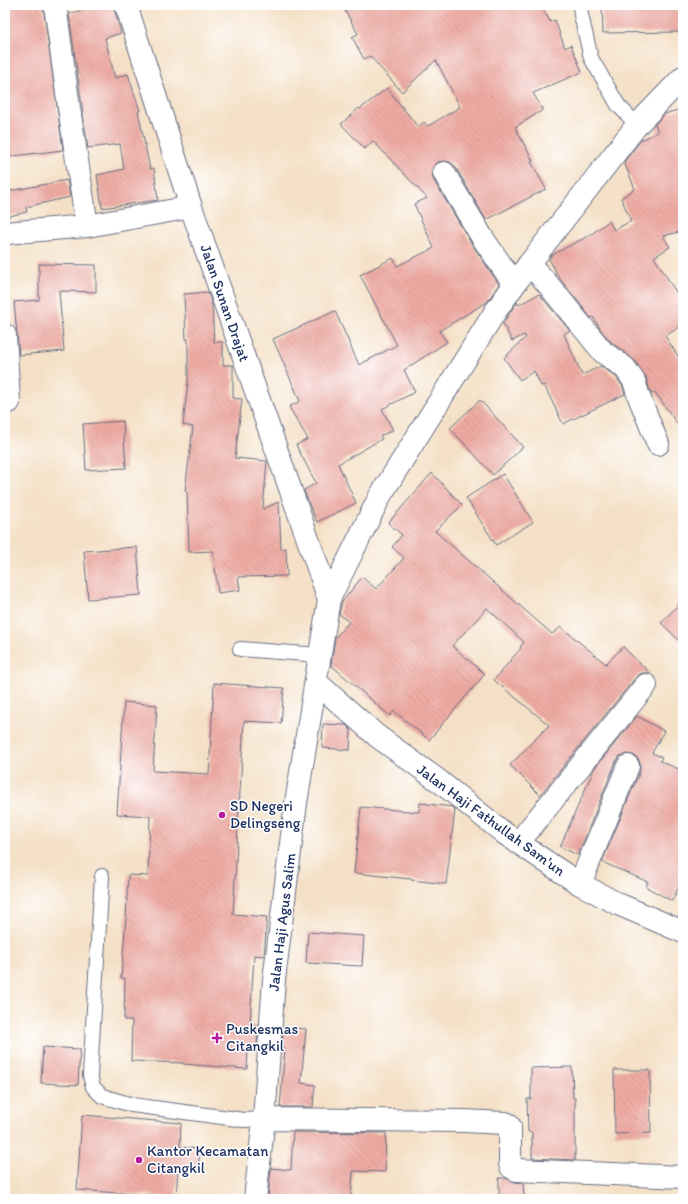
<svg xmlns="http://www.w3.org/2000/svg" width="688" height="1204" font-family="Itim,sans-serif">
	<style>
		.building { fill: url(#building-back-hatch) }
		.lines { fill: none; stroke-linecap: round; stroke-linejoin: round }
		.lane-casing { stroke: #676d82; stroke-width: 16 }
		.street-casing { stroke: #676d82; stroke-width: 24 }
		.lane { stroke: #fff; stroke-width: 14 }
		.street { stroke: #fff; stroke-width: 22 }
		.poi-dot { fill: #b5179e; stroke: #fff; stroke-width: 1.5 }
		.labels { text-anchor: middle; stroke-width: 3; stroke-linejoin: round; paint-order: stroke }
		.street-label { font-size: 15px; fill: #1b2f5e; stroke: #fff }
		.poi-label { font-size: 15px; fill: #1b2f5e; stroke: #fff; text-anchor: start }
	</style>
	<defs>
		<pattern id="building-back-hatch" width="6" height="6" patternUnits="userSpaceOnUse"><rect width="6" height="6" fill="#eeaba3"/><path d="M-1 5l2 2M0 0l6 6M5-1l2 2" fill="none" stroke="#cc938f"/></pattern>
	</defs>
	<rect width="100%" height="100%" fill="#fff"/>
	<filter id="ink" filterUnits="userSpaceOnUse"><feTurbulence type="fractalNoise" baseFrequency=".025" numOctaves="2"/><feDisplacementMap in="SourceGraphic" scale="8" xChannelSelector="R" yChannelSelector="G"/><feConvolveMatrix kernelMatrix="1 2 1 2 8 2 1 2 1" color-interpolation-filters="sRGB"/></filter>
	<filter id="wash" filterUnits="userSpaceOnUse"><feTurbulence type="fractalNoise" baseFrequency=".012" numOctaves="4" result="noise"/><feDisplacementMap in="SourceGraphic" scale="16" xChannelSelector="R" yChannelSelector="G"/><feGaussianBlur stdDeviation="0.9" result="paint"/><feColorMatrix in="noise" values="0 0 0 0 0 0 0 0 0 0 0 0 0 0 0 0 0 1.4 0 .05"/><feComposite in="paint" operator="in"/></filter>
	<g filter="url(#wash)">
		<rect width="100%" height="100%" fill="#f4e0c6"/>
		<g id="blocks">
			<!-- building -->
			<path class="building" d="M 5,5 L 43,5 L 63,150 L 5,157 Z
				M 98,5 L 113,5 L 121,33 L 105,38 L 115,78 L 128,74 L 140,111 L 138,111 L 150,169 L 154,168 L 158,200 L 102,208 L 97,175 L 124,169 L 120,144 L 88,148 L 69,14 Z
				M 342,5 L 541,5 L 550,22 L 555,20 L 565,48 L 571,45 L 582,72 L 533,93 L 543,110 L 515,127 L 533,161 L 531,162 L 546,189 L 486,220 L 455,166 L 450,162 L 444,161 L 438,162 L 433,167 L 432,173 L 433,179 L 471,243 L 499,284 L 487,302 L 439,331 L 447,342 L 404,370 L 415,392 L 382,409 L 393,430 L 380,436 L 382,439 L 338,464 L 356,503 L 317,522 L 310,506 L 304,490 L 316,483 L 296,445 L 308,439 L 289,407 L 300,401 L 273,339 L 335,311 L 359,365 L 397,345 L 360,275 L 393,258 L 397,266 L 434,248 L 414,204 L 427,198 L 373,141 L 365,149 L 341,124 L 359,108 L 360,109 L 387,88 L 418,127 L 424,122 L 428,126 L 460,107 L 436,60 L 402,92 L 370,56 L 364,59 L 352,37 L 358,34 Z
				M 602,5 L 683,5 L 683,32 L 603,33 Z
				M 683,108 L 683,231 L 663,236 L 670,247 L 654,257 L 683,303 L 683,325 L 665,336 L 683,364 L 683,432 L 655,392 L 651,394 L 646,377 L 635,361 L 612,343 L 601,330 L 593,317 L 591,318 L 560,279 L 549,259 L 552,255 L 590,235 L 609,221 L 614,230 L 631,221 L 621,198 L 635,189 L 624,162 L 641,140 L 658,132 L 655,124 L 665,114 Z
				M 67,180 L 70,197 L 26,207 L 27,212 L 5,217 L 5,192 Z
				M 39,264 L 96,265 L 96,292 L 59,291 L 64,351 L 19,355 L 14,302 L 39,300 Z
				M 208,292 L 212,305 L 214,342 L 223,342 L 223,365 L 233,365 L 233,398 L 242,399 L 235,458 L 267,461 L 263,509 L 279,502 L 281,549 L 286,548 L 287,576 L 238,577 L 240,590 L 218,593 L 213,551 L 189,552 L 187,492 L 185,491 L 193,427 L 183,425 L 188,382 L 188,339 L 186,339 L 184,294 Z
				M 539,294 L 570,331 L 564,334 L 582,375 L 601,366 L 616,377 L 623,387 L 625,394 L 563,424 L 544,385 L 541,386 L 534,371 L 520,380 L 504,358 L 526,337 L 524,335 L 512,341 L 503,323 L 517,302 L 518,305 Z
				M 480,400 L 523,447 L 493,475 L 450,428 Z
				M 123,421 L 126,468 L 86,470 L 83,424 Z
				M 432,473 L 462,505 L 435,531 L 552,634 L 561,627 L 606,664 L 623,647 L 650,673 L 642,673 L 636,677 L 540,795 L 510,765 L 549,725 L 494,680 L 521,648 L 520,647 L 524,642 L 487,608 L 452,646 L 485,674 L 429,740 L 394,711 L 390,716 L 331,665 L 335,638 L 349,622 L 339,614 L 342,602 L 362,577 L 376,589 L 404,558 L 392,547 L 402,535 L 388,523 Z
				M 503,474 L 533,522 L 496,545 L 466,498 Z
				M 137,547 L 141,595 L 88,599 L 84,551 Z
				M 683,600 L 683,644 L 661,623 Z
				M 214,683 L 284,688 L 281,723 L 244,721 L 233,914 L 267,917 L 264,956 L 254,955 L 250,1025 L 258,1025 L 257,1046 L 248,1046 L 247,1069 L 183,1064 L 183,1063 L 131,1061 L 132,1020 L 124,1020 L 125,978 L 121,978 L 126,918 L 128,875 L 148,876 L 150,816 L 117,814 L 124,702 L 157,705 L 153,771 L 209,774 Z
				M 637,716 L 664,731 L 652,753 L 662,757 L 660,761 L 683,771 L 683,879 L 672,901 L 646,887 L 648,882 L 602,862 L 640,771 L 640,764 L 638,758 L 633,755 L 626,754 L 620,756 L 616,761 L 578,855 L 560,847 L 594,769 Z
				M 323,724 L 346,725 L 351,730 L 350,750 L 322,748 Z
				M 420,803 L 452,807 L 455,810 L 446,884 L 411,880 L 411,879 L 354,873 L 361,807 L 419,812 Z
				M 308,932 L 364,936 L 362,966 L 306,963 Z
				M 283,1027 L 306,1029 L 301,1083 L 315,1085 L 313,1107 L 280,1107 L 285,1048 L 282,1048 Z
				M 43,1047 L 80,1049 L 78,1085 L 41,1083 Z
				M 572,1067 L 573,1098 L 575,1098 L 575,1160 L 532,1158 L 532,1132 L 528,1132 L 527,1099 L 531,1099 L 531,1068 Z
				M 614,1070 L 650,1070 L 651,1133 L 615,1134 Z
				M 82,1115 L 181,1123 L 180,1147 L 200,1149 L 198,1172 L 178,1170 L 176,1197 L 77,1190 Z
				M 293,1132 L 386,1133 L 385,1172 L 353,1171 L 351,1199 L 268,1199 L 271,1168 L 291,1170 Z
				M 499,1178 L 505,1178 L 515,1182 L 523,1183 L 524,1199 L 499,1199 Z"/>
		</g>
	</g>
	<g filter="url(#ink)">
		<use href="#blocks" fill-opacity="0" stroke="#676d82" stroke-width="1"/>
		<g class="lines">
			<!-- lane casing -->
			<g class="lane-casing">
				<path id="lane" d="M 580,5 L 581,15 L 591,58 L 618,105 L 637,125
					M 240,649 L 320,655
					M 102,876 L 90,1075 L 93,1087 L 102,1096 L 132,1105 L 244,1120 L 264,1119"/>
			</g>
			<!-- street casing -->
			<g class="street-casing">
				<path id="street" d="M 55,5 L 69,108 L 87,226 L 191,207
					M 126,5 L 191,207 L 329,599
					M 444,173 L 482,237 L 514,284
					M 5,233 L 87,226
					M 529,264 L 546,282 L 603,352 L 625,368 L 634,381 L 639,397 L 658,444
					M 5,335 L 9,402
					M 316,682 L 377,736 L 439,781 L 504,833 L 554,867 L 580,884 L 618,904 L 683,932
					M 518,843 L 646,685
					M 580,884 L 628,766
					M 264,1119 L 464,1121 L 505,1123 L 508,1124 L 510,1127 L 510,1164 L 511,1167 L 516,1170 L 683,1177
					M 255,1199 L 264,1119 L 274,980 L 296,803 L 329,599 L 380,496 L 495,312 L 529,264 L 637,125 L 683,77"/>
			</g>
			<!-- lane -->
			<use href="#lane" class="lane"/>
			<!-- street -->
			<use href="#street" class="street"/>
		</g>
	</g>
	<!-- markers -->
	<g class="poi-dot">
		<circle cx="222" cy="815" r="4"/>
		<path d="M215 1032h4v4h4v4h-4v4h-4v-4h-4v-4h4z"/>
		<circle cx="139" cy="1160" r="4"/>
	</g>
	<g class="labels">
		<!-- street labels -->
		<g class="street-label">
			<text transform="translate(225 303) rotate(71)" y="5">Jalan Sunan Drajat</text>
			<text transform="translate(491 820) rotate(36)" y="5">Jalan Haji Fathullah Sam'un</text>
			<text transform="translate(282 922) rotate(-83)" y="5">Jalan Haji Agus Salim</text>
		</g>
		<!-- poi labels -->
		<g class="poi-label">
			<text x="230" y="811">SD Negeri<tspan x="230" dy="17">Delingseng</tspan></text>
			<text x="226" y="1034">Puskesmas<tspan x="226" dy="17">Citangkil</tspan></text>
			<text x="147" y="1156">Kantor Kecamatan<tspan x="147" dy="17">Citangkil</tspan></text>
		</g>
	</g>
	<!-- margin -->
	<rect width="688" height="1204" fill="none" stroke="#fff" stroke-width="20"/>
</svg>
